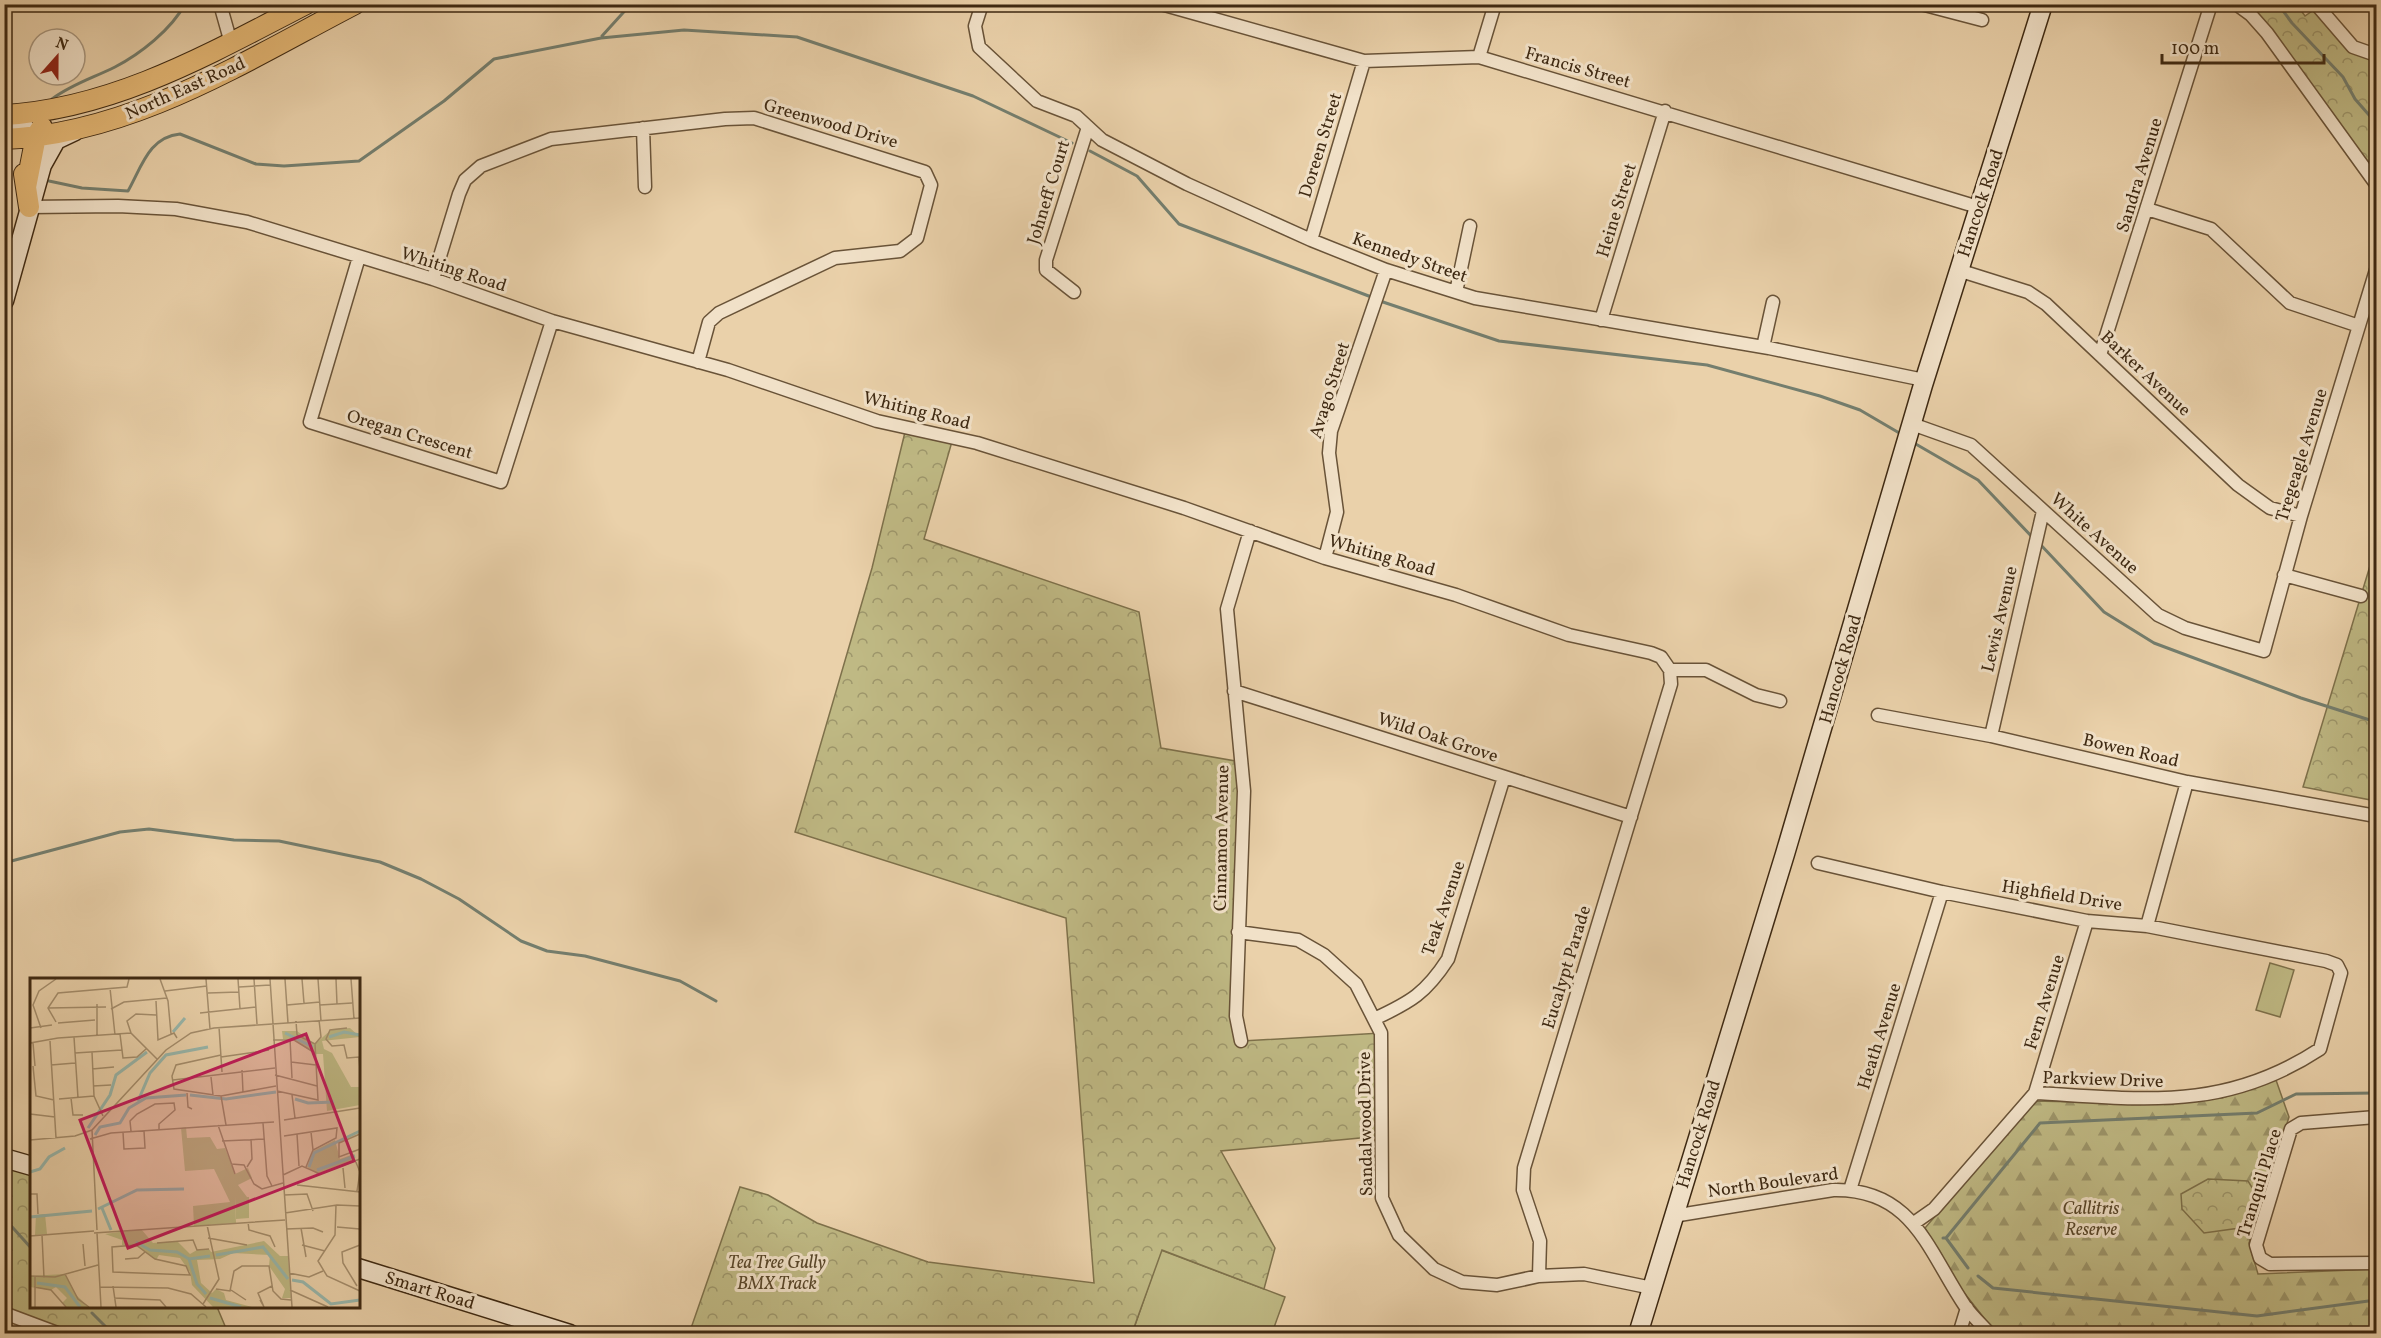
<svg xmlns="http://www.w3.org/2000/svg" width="2381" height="1338" font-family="Vollkorn,serif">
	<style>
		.grass { fill: #bfb984; stroke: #7e714b; stroke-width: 1.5 }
		.forest { fill: url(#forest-firs); stroke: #7e714b; stroke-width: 1.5 }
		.park { fill: url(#park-crowns); stroke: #7e714b; stroke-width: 1.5 }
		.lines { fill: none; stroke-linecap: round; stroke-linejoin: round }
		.stream { stroke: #747e6e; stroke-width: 3 }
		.street-casing { stroke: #695338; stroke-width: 15 }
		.secondary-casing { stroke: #3e2912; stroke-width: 21 }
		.primary-casing { stroke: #3e2912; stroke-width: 22 }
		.street { stroke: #f1e1c8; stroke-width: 12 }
		.secondary { stroke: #f1e1c8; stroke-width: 18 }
		.primary { stroke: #e5b875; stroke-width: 20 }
		.labels { text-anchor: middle; stroke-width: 6; stroke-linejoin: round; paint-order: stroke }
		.street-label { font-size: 18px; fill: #3e2912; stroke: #f1e1c8 }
		.park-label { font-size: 18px; font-style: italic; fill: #584629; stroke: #f1e1c8 }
		.inset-river { fill: none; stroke: #98b7ac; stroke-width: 3 }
		.inset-road { fill: none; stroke: #a58e6d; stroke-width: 1.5 }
		.view { fill: #c2185b; fill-opacity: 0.15; stroke: #c2185b; stroke-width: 3 }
		.inset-edge { fill: none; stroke: #3e2912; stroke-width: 3 }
	</style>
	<defs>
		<pattern id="forest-firs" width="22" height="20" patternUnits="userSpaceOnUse" patternTransform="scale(1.5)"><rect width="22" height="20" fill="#bfb984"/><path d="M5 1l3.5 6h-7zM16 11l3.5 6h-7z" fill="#9d966b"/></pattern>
		<pattern id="park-crowns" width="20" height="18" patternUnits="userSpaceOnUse" patternTransform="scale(1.5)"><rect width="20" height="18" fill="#bfb984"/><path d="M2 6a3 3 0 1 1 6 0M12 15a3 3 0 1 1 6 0" fill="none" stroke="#9d966b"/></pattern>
	</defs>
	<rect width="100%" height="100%" fill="#ead1aa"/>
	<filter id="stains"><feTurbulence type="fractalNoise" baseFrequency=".00333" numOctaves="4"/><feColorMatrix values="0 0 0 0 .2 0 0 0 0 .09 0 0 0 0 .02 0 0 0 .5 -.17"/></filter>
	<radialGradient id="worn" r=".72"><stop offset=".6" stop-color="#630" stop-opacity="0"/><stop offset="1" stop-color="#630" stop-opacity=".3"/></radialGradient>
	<!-- grass -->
	<path class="grass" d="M 2270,963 L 2294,970 L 2280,1017 L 2256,1010 Z
		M 1161,1250 L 1285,1297 L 1272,1333 L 1132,1334 Z"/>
	<!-- forest -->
	<path class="forest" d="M 2276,1080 L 2289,1117 L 2249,1243 L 2258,1274 L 2376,1269 L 2376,1328 L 2350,1334 L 2020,1334 L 1991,1327 L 1962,1290 L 1925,1228 L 2034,1101 L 2123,1103 L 2222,1098 Z"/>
	<!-- park -->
	<path class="park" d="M 2236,5 L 2297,5 L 2305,16 L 2318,7 L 2346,40 L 2376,55 L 2376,184 L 2267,33 Z
		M 906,428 L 953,438 L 924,539 L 1139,612 L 1161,748 L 1241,762 L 1242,1041 L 1381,1033 L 1381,1136 L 1221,1151 L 1275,1248 L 1264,1289 L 1162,1250 L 1132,1333 L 689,1334 L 740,1187 L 768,1195 L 817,1223 L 928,1262 L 1094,1283 L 1066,918 L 795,832 L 872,568 Z
		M 2376,546 L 2376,801 L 2303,787 Z
		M 4,1158 L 31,1166 L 32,1306 L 217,1307 L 228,1333 L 59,1333 L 5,1313 Z
		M 2208,1179 L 2248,1181 L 2258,1197 L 2247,1227 L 2204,1233 L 2182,1209 L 2181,1194 Z"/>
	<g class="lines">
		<!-- stream -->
		<path class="stream" d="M 2278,4 L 2292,23 L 2343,77 L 2355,99 L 2376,123
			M 602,36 L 631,4
			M 52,99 C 72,84 93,78 115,67 C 140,54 171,30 185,4
			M 1090,151 L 1137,176 L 1179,224 L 1374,298
			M 49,181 L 82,188 L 128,191 C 142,166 149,137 180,134 L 256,164 L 284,166 L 359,161 L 444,101 L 494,59 L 601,38 L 684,30 L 797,37 L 973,96 L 1072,143
			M 1380,301 L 1499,341 L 1707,365 L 1820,396 L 1860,410 L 1901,434
			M 1914,443 L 1978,480 L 2034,539
			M 2039,543 L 2104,612 L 2154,643 L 2301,698 L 2376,722
			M 4,863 L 120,832 L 149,829 L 234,840 L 279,841 L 380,862 L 421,879 L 459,899 L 521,941 L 547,951 L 585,956 L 680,981 L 716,1001
			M 4,1218 L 32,1249
			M 1943,1238 L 1946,1238 L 2040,1123 L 2257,1113 L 2296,1094 L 2376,1093
			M 1946,1238 L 1968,1268
			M 1978,1276 L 1993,1288 L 2257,1316 L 2376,1300
			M 92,1313 L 113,1334"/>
		<!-- street casing -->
		<g class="street-casing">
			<path id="street" d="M 220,4 L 231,43
				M 982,4 L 975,26 L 979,47 L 1037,101 L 1076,116 L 1102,140 L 1187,184 L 1311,240 L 1386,270 L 1475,298 L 1769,348 L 1924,380
				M 1161,4 L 1364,61 L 1479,57 L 1978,207
				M 1921,4 L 1982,20
				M 2236,4 L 2251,15 L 2267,33 L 2376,184
				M 2316,4 L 2353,47 L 2376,55
				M 1479,57 L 1495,4
				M 643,128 L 645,187
				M 29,207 L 118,206 L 176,209 L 247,222 L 433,279 L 552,321 L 728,370 L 877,421 L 977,443 L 1184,508 L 1325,558 L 1456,595 L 1569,635 L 1651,653 L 1661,657 L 1670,670 L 1706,670 L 1756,695 L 1780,701
				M 2147,209 L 2211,229 L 2290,303 L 2359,326
				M 1311,240 L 1364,61
				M 359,257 L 310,422 L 501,482 L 552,321
				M 1958,270 L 2028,292 L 2046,304 L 2238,485 L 2270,508 L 2301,516
				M 433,279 L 459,194 L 465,180 L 481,166 L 551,139 L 725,119 L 754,118 L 925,172 L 931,185 L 917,238 L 900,251 L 835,258 L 719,313 L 709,322 L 698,362
				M 1074,292 L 1046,270 L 1046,260 L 1088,127
				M 1456,292 L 1470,226
				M 1601,320 L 1665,111
				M 1763,347 L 1773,302
				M 2100,355 L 2211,4
				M 1912,424 L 1971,445 L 2158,615 L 2185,628 L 2264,651 L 2301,516 L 2376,270
				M 1325,558 L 1337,512 L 1329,453 L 1331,431 L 1386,270
				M 2284,575 L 2361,596
				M 1234,691 L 1631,817
				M 1878,715 L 1991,736 L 2187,782 L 2376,816
				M 1991,736 L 2043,511
				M 1818,863 L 1942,892 L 2087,921 L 2147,926 L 2326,961 L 2337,965 L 2341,973 L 2320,1049 C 2224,1112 2143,1099 2035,1093 L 1934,1209 L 1914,1223
				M 2147,926 L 2187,782
				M 1238,932 L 1298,940 L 1324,955 L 1356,984 L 1381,1033 L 1382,1198 L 1399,1235 L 1434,1269 L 1462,1282 L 1497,1285 L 1539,1276 L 1584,1274 L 1652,1288
				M 1374,1019 C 1411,1002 1426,993 1448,959 L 1504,777
				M 1241,1041 L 1236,1016 L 1244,791 L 1227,609 L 1250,531
				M 2035,1093 L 2087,921
				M 2376,1117 L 2301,1123 L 2291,1129 L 2256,1245 L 2260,1258 L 2270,1264 L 2376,1263
				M 1850,1190 L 1942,892
				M 1673,1216 L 1833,1190 C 1913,1188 1928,1251 1965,1306 C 1972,1316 1982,1325 1990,1334
				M 1539,1276 L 1540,1241 L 1523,1190 L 1524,1168 L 1671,684 L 1670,670
				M 4,1313 L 60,1334
				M 1959,1334 L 1967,1308"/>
		</g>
		<!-- secondary casing -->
		<g class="secondary-casing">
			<path id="secondary" d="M 4,124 L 23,126 L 40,143
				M 4,301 L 42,165 L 56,140 L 75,131
				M 4,1158 L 32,1166
				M 358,1268 L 570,1334
				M 1638,1334 L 1785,854 L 1923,385 L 2043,4"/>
		</g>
		<!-- primary casing -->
		<g class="primary-casing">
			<path id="primary" d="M 4,115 C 114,109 211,53 306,4
				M 4,139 C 132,134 245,61 355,4
				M 24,174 L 29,207
				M 26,187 L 36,136 L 42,127"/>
		</g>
		<!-- street -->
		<use href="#street" class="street"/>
		<!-- secondary -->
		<use href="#secondary" class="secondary"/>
		<!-- primary -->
		<use href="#primary" class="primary"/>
	</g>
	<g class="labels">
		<!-- street labels -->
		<g class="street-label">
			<text transform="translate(1578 67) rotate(16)" y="6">Francis Street</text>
			<text transform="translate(185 88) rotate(-24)" y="6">North East Road</text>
			<text transform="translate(831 123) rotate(16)" y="6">Greenwood Drive</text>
			<text transform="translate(1320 145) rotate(-73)" y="6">Doreen Street</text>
			<text transform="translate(2139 175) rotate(-73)" y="6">Sandra Avenue</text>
			<text transform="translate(1048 192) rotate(-73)" y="6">Johneff Court</text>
			<text transform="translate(1980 203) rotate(-72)" y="6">Hancock Road</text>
			<text transform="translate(1616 210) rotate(-73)" y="6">Heine Street</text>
			<text transform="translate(1410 257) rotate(19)" y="6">Kennedy Street</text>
			<text transform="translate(454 269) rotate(18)" y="6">Whiting Road</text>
			<text transform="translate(2146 373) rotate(43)" y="6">Barker Avenue</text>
			<text transform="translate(1329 390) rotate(-73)" y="6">Avago Street</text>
			<text transform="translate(917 410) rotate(14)" y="6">Whiting Road</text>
			<text transform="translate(410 434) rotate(17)" y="6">Oregan Crescent</text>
			<text transform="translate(2301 455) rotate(-73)" y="6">Tregeagle Avenue</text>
			<text transform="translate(2095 533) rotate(42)" y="6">White Avenue</text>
			<text transform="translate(1382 555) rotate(16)" y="6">Whiting Road</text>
			<text transform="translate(1999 619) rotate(-77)" y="6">Lewis Avenue</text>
			<text transform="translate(1840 669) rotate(-74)" y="6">Hancock Road</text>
			<text transform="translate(1438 737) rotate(18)" y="6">Wild Oak Grove</text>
			<text transform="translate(2131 750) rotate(13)" y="6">Bowen Road</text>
			<text transform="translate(1221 838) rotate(-89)" y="6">Cinnamon Avenue</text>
			<text transform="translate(2062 895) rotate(9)" y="6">Highfield Drive</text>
			<text transform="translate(1443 908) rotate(-71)" y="6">Teak Avenue</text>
			<text transform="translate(1566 967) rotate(-73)" y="6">Eucalypt Parade</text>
			<text transform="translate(2044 1002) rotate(-73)" y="6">Fern Avenue</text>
			<text transform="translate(1879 1036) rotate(-73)" y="6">Heath Avenue</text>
			<text transform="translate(2103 1079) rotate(2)" y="6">Parkview Drive</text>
			<text transform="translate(1365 1124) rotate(-91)" y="6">Sandalwood Drive</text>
			<text transform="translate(1698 1134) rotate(-73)" y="6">Hancock Road</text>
			<text transform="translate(1773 1182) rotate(-8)" y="6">North Boulevard</text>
			<text transform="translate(2259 1183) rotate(-73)" y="6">Tranquil Place</text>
			<text transform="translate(430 1290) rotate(17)" y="6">Smart Road</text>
		</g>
		<!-- park labels -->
		<g class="park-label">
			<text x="2091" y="1214">Callitris<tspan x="2091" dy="21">Reserve</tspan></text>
			<text x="777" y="1268">Tea Tree Gully<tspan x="777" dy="21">BMX Track</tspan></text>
		</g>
	</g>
	<!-- overview -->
	<g transform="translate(30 978)">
		<rect width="330" height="330" fill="#ead1aa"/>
		<path d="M 205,219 L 219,219 L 219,240 L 206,241 Z" fill="#bfb984"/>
		<path d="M 305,162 L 310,181 L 324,176 L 325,181 L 287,196 L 277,189 L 283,173 Z" fill="#bfb984"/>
		<path d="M 320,50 L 330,59 L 292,63 L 294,71 L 302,75 L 321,109 L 330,109 L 330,127 L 297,133 L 293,76 L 285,76 L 264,62 L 253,61 L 252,53 L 267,53 L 285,66 L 302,51 ZM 156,149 L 157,160 L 180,159 L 187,171 L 195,170 L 205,196 L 218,190 L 222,200 L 208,207 L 217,219 L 205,219 L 206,245 L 164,248 L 163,228 L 200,224 L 184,191 L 155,193 L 151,150 ZM 15,236 L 17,256 L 5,257 L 6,237 ZM 111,251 L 123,265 L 147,263 L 160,276 L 167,272 L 179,271 L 181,274 L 234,263 L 250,278 L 258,278 L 261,320 L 252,320 L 255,311 L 239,288 L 240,277 L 203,275 L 190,281 L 167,282 L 171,305 L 182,315 L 186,311 L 194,315 L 196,322 L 222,329 L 183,329 L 162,307 L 160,294 L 150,280 L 129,277 L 126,282 L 109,269 L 92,267 L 92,262 L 75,256 ZM 35,296 L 46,317 L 59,329 L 36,329 L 32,325 L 37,320 L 26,309 L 21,312 L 0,309 L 0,298 Z" fill="#bfb984"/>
		<path class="inset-river" d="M 143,54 L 155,40M 255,55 L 283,69M 299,59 L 314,54 L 330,57M 160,117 L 196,121 L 246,114M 265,121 L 278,125 L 304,124M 108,123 L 120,95 L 136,77 L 178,69M 58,150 L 80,117 L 86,97 L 117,74M 65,157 L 70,149 L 90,145 L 99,130 L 116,120 L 156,117M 279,189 L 284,175 L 330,153M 287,192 L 325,178M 0,194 L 10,191 L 19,179 L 35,170M 72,230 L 81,252M 68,231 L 107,212 L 154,211M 0,239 L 62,233M 106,264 L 120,272 L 147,274 L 159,281 L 180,278M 186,277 L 233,269 L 258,301M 159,281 L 167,306 L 176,316M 262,302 L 273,304 L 301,326 L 330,322M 7,305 L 35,309 L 50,329M 180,320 L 211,329"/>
		<path class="inset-road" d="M 130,1 L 138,23 L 141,56M 176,1 L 180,51M 208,1 L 210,31M 224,1 L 227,46M 240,1 L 262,329M 255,1 L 258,45M 272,1 L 274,25M 288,1 L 291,43M 306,1 L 307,26M 321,1 L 324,41M 209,9 L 240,7M 80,10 L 85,57M 135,13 L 177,8M 178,15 L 209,14M 126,23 L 128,62 L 144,55 L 147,60M 257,27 L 290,24M 290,27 L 322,25M 18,30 L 76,29M 81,31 L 94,24 L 137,20M 170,35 L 226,29M 126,37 L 106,36 L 97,43 L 101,55 L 127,81M 266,43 L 267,57 L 285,66 L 291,59 L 289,42M 26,44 L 18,30 L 28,15 L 97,9 L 99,1M 28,45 L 65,42M 189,49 L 192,94M 0,50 L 22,47M 11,50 L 3,27 L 9,13 L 26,1M 317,50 L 300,52 L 296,61 L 302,68 L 314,67 L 317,80 L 329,79 L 330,92M 90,56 L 93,80 L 107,79 L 116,71M 67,57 L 67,26M 44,59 L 48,120M 28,60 L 101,55M 260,61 L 262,100M 243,62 L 264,62 L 285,75M 20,63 L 26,160M 0,65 L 28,60M 3,65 L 5,88M 62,74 L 64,118 L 73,138M 45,75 L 92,72M 191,77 L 146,87 L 142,98 L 144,111 L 191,118 L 246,108M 191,79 L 239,72M 261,84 L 286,87M 21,87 L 45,85M 3,88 L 6,118 L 24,122M 62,91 L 84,89M 212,92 L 213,114M 245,97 L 287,108M 181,99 L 183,117M 143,102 L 245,90M 63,108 L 81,107M 247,113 L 288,122 L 285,66M 157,115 L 158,129 L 162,131M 262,117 L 265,140M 191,118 L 196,147M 41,120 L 43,137 L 53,137M 29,121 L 64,118M 0,136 L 25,139M 254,142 L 330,130M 233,145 L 237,198 L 242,208M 188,147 L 205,196M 62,152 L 67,252M 101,153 L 100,143 L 107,136 L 125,126 L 144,125 L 145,132 L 129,146 L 129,151M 93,154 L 94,171 L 115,170 L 114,153M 281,154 L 283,172M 267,156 L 269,188M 330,156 L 309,165 L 309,179 L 330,171M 254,158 L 307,150 L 306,160 L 283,172 L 276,189M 60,161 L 81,155 L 244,144M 0,162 L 45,158 L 62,152 L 136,72 L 161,55 L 184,50 L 330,40M 192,163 L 234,161M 325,182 L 330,194 L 327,213M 201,186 L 214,187 L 224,206 L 232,211 L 253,205M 217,189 L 222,181 L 221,161M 313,190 L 315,210M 253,197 L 272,188 L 290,196 L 330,181M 267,207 L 330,214M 0,216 L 7,216 L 8,236M 254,217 L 277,216 L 283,233M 306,227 L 305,257 L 288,283 L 297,298 L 330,313M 255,235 L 307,227 L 330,228M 218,244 L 219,252 L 240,258 L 245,269M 307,249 L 330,251M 271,250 L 276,279M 256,251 L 283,250 L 293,254M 64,255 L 255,242M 67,255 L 71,329M 12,257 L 14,300M 0,258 L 64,253M 178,260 L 217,267M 127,265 L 163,262 L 167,272 L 179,271M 53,266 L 55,288M 106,267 L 125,281 L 156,288 L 160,297 L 83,294 L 82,269 ZM 272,267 L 295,273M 95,281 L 108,280 L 115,274M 259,295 L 279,299 L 293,293M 35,296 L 48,321 L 59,329M 0,298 L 25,299 L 68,287M 5,299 L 5,329M 83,308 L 86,329M 327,308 L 313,285 L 312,274 L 330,267M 4,309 L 21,312 L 36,329M 70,309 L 138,310 L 161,316 L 176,329M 186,311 L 200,313 L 204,293 L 212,288 L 239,288 L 243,313 L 251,321 L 261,322M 201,312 L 216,322M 260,312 L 298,329M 84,320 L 130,322 L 136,329M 230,322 L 234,329 L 228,315 L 242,308M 173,326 L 189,301 L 177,247"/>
		<path class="view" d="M 276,56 L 324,183 L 98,270 L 50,142 Z"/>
		<rect width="330" height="330" class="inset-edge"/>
	</g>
	<!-- margin -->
	<rect width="2381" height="1338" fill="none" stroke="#ead1aa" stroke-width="24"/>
	<rect x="6" y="6" width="2369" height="1326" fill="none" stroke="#3e2912" stroke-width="3"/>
	<rect x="12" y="12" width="2357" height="1314" fill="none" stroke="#3e2912" stroke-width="1.5"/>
	<!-- north arrow -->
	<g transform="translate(57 57) rotate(21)"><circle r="28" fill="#f1e1c8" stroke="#a9977f" stroke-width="1.5"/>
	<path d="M0-4.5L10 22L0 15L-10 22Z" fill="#8f2418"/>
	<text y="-9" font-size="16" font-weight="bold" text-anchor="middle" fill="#3e2912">N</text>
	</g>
	<!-- scale -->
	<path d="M2162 54v9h162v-9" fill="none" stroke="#3e2912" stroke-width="3"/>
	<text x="2171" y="54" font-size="18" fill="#3e2912" stroke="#f1e1c8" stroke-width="4.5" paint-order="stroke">100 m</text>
	<rect width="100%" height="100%" filter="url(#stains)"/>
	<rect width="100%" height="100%" fill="url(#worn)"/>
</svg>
